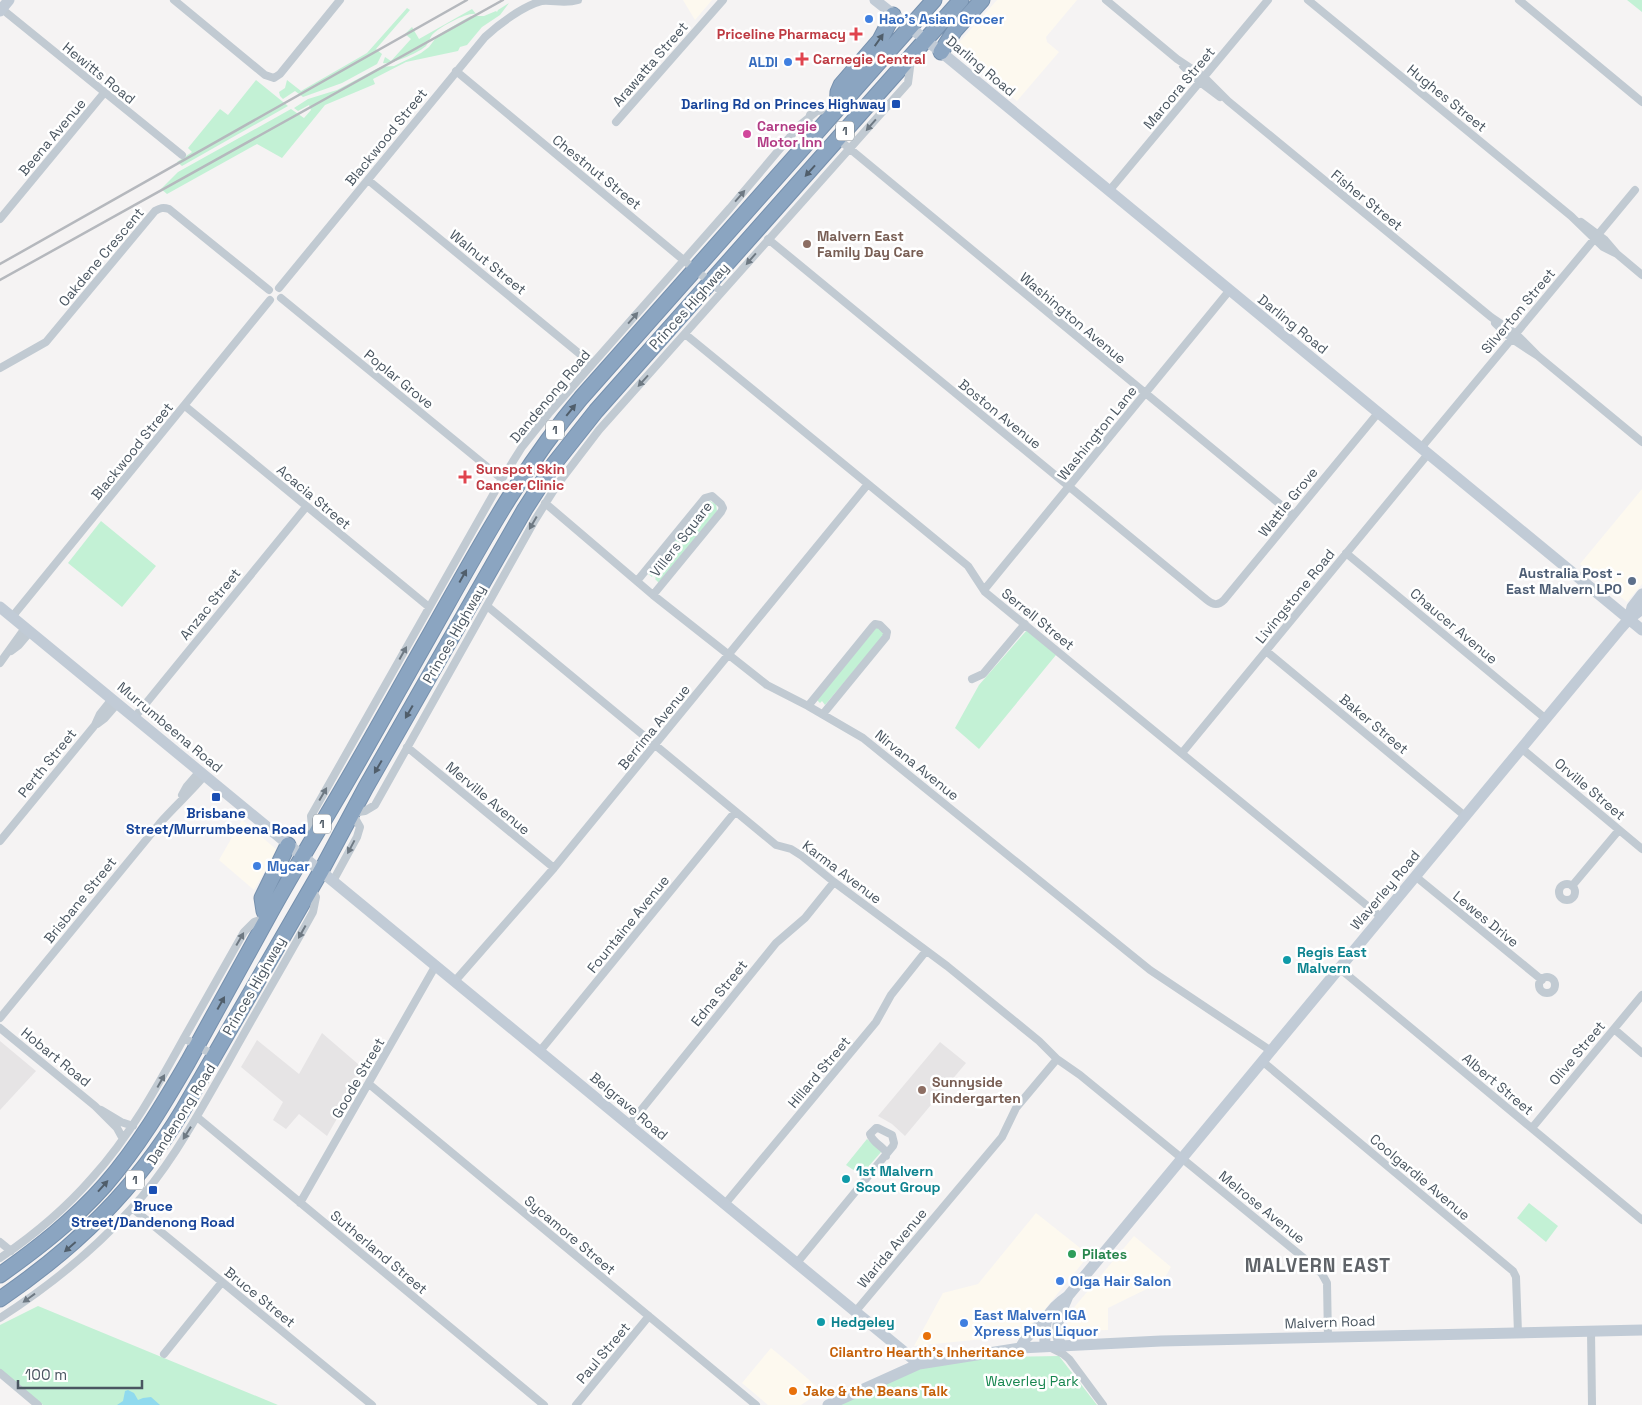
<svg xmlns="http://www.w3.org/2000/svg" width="1642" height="1405" font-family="'Space Grotesk',sans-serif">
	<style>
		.commercial { fill: #fdf9ef }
		.education { fill: #e6e4e5 }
		.green { fill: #c3f1d5 }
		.water { fill: #90daee }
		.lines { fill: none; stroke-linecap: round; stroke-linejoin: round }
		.highway-casing { stroke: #7690ad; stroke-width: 17 }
		.street { stroke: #c1cad2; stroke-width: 8 }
		.secondary { stroke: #c1cbd6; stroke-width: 11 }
		.highway { stroke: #8ba5c1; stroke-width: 15 }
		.rail { stroke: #b5b8bd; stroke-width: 2.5 }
		.oneway { fill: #505e6b }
		.oneway2 { fill: #6e7983 }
		.shop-dot { fill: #3f7fe0; stroke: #fff; stroke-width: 2 }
		.health-dot { fill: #e0444e; stroke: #fff; stroke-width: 2 }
		.transit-dot { fill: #1a4fb4; stroke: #fff; stroke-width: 2 }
		.hotel-dot { fill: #d1479c; stroke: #fff; stroke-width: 2 }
		.education-dot { fill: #8d6e63; stroke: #fff; stroke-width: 2 }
		.service-dot { fill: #5c6f8a; stroke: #fff; stroke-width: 2 }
		.culture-dot { fill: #0f9aa8; stroke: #fff; stroke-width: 2 }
		.leisure-dot { fill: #2e9e5b; stroke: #fff; stroke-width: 2 }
		.food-dot { fill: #e8710a; stroke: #fff; stroke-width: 2 }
		.labels { text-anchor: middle; stroke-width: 5; stroke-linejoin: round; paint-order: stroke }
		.shield { fill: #fff; stroke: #808990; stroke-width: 1 }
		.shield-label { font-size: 12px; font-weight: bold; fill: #4a5661 }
		.shop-label { font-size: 14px; font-weight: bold; fill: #366cbe; stroke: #fff; text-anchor: start }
		.health-label { font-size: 14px; font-weight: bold; fill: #be3a42; stroke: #fff; text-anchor: start }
		.street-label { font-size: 14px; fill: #4a5661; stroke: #fff }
		.transit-label { font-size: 14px; font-weight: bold; fill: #164399; stroke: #fff }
		.hotel-label { font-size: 14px; font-weight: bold; fill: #b23c85; stroke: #fff; text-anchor: start }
		.education-label { font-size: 14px; font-weight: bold; fill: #785e54; stroke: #fff; text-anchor: start }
		.service-label { font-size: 14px; font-weight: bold; fill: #4e5e75; stroke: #fff; text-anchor: end }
		.culture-label { font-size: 14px; font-weight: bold; fill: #0d838f; stroke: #fff; text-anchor: start }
		.leisure-label { font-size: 14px; font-weight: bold; fill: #27864d; stroke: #fff; text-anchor: start }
		.food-label { font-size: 14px; font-weight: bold; fill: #c56008; stroke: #fff }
		.park-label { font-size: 14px; fill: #17864f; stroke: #fff }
		.district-label { font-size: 19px; font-weight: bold; letter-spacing: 1px; fill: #5f6368; stroke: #fff }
	</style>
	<rect width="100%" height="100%" fill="#f5f3f3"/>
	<!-- commercial -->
	<path class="commercial" d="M 683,0 L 712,0 L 695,20 Z
		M 997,0 L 1077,0 L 1046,37 L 1047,42 L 1059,52 L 1017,101 L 954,48 Z
		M 1642,489 L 1642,584 L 1627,602 L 1580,564 Z
		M 242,820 L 277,850 L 254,890 L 219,860 Z
		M 1036,1213 L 1089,1255 L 1024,1335 L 914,1346 L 943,1293 L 978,1284 Z
		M 1134,1236 L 1171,1267 L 1163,1281 L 1108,1308 L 1108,1330 L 1072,1331 L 1068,1328 L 1066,1317 Z
		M 771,1348 L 793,1366 L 822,1391 L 801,1405 L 768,1405 L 742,1383 Z"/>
	<!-- education -->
	<path class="education" d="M 322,1033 L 365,1070 L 327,1136 L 299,1114 L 286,1129 L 273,1120 L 283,1102 L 241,1067 L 257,1040 L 299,1074 Z
		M 0,1041 L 36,1071 L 0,1110 Z
		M 940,1042 L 966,1063 L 905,1136 L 892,1124 L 878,1116 Z"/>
	<!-- green -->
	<path class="green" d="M 1627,0 L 1642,0 L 1642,12 Z
		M 509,3 L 500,15 L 482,27 L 467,45 L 460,47 L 458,51 L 406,62 L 373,79 L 375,84 L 325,105 L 282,158 L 257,144 L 167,194 L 161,189 L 178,172 L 291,109 L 304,118 L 311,110 L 309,105 L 298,111 L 294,108 L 308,99 L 337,90 L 380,67 L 394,66 L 421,53 L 429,47 L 438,35 L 467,18 L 471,16 L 484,16 L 496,11 L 497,12 L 498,10 Z
		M 407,8 L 410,10 L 376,49 L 382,54 L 377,64 L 342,83 L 303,97 L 295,91 L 283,99 L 280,96 L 279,92 L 285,88 L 287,80 L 301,91 L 367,53 Z
		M 472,9 L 476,14 C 467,12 442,26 434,33 C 430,36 429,42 426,46 C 420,52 391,65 383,63 L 385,57 L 391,61 L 411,39 L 405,34 L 412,27 L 419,39 Z
		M 256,80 L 288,106 L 182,166 L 177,162 L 192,152 L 188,148 L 220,109 L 228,115 Z
		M 710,501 L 716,504 L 717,511 L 659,583 L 655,579 L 656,578 L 653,575 L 652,577 L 647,573 L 706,503 Z
		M 101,521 L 156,566 L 122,607 L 68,563 Z
		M 876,628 L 879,628 L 883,631 L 884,635 L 825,705 L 822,701 L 820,703 L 817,700 Z
		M 1027,630 L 1056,655 L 979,749 L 955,728 L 979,685 Z
		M 867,1139 L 882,1151 L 861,1175 L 846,1165 Z
		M 1529,1203 L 1558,1226 L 1546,1242 L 1517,1218 Z
		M 38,1306 L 278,1405 L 43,1405 L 0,1370 L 0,1325 Z
		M 1059,1356 L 1097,1405 L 837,1405 L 921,1368 L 992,1357 Z"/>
	<!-- water -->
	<path class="water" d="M 128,1390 L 134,1393 L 138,1400 L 143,1398 L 151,1397 L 160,1405 L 117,1405 L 123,1401 L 125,1391 Z"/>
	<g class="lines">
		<!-- highway casing -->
		<g class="highway-casing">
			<path id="highway" d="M 941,52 L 955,30 L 982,0
				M 837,109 L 838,92 L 841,85 L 880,40 L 893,15
				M 267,918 L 264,911 L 262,898 L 288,845
				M 0,1275 C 38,1248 74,1220 105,1185 C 138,1147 163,1105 188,1062 C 215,1014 241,965 268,917 C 291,875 316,834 340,793 C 367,747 393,700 419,654 C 470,565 515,476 581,398 L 934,0
				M 0,1299 C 76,1247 135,1190 183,1110 L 321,871 L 366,787 L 525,509 L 554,464 L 596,411 L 961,0"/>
		</g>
		<!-- street -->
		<path class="street" d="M 174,0 L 265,75 L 274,78 L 280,74 L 340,0
			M 1106,0 L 1177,59 L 1204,77 L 1228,101 L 1491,317 L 1516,334 L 1538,356
			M 1308,0 L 1571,216 L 1603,247 L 1617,254
			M 1519,0 L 1642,102
			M 2,9 L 182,155
			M 1183,66 L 1200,82 L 1220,97
			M 456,71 L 722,292
			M 616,122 L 723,0
			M 838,139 L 1293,515
			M 809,140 L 806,131 L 810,115
			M 368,180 L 592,364
			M 1109,191 L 1268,0
			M 0,219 L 104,93
			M 1581,222 L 1605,240 L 1617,254 L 1642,275
			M 768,239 L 1207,600 C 1213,605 1218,606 1224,600 L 1378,413
			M 279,288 L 485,37 C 499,24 523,6 542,1 C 554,0 565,4 578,0
			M 281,298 L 502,479
			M 1495,323 L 1512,339 L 1538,356 L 1642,442
			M 685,334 L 968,566 L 985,592 L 1381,917
			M 0,368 L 46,342 L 155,211 C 160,208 163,207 169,209 L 269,290
			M 185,406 L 429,607
			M 1421,448 L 1635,190
			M 545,503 L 653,595 L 767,685 L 808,706 L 863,738 L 1150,970 L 1271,1051
			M 1346,553 L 1546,719
			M 637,581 L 705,498 L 712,496 L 721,504 L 723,508 L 721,512 L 653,595
			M 984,590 L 1229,291
			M 487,606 L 770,840 L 776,845 L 791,849 L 802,856 L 834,882 L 947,966 L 1039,1041 L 1057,1059 L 1080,1075 L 1316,1268 L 1322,1274 L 1327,1283 L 1328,1338
			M 12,617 L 270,300
			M 11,651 L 19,645 L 30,632
			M 1266,651 L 1465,816
			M 0,663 L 25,628
			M 972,679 L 983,674 L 1025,624
			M 808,706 L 873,626 L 875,624 L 880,625 L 887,632 L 886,637 L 823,714
			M 134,718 L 306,507
			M 97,724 L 105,718 L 118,703
			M 407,747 L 554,868
			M 1521,748 L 1642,849
			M 1182,753 L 1428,454
			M 182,795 L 187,786 L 200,771
			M 313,837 L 311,816 L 502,479 L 522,447 L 550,412 L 730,208 L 800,125 L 817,111 L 836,109
			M 0,841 L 95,725 L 100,714 L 112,699
			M 1415,876 L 1542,980
			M 333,881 L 357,837 L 360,827 L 352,813 L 365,811 L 375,805 L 535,520 L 557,485 L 599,430 L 908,83 L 911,60
			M1559 892a8 8 0 1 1 16 0a8 8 0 1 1-16 0Z
			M 1572,886 L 1619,830
			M 1339,968 L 1642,1220
			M1539 985a8 8 0 1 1 16 0a8 8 0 1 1-16 0Z
			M 455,981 L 554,868 L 868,484
			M 0,1018 L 160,823 C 175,806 191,792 205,775
			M 0,1028 L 95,1106 L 117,1128 L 123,1139
			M 1614,1029 L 1642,1053
			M 184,1038 L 217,1057
			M 540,1051 L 735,812
			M 1262,1061 L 1513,1271 L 1516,1277 L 1518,1333
			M 369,1084 L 756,1405
			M 101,1110 L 121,1122 L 133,1126
			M 197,1117 L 544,1405
			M 629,1125 L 776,943 L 805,918 L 834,882
			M 1532,1128 L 1642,995
			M 300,1203 L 436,965
			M 725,1204 L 876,1022 L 891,995 L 926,951
			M 132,1208 L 372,1405
			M 0,1242 L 11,1251
			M 0,1258 C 34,1235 65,1209 92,1178 C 130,1136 157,1087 184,1038 C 204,1002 224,967 244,932 L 254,922 L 266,918
			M 796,1264 L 893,1146 L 894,1143 L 892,1135 L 878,1128 L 876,1128 L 870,1134 C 872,1142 882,1146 886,1152 L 886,1156
			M 855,1312 L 1002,1137 L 1016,1108 L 1057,1059
			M 0,1318 C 48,1287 93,1251 131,1209 C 171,1166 198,1114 227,1064 C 255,1013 285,963 313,912 L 316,897 L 311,887
			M 1591,1331 L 1592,1405
			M 1049,1347 L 1063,1354 L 1069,1359 L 1103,1405
			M 164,1354 L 222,1282
			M 0,1373 L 38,1405
			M 576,1405 L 649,1316"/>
		<!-- secondary -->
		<path class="secondary" d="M 875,0 L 941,52 L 1642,630
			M 0,11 L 9,0
			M 0,607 L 919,1364
			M 1629,619 L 1632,607 L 1642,594
			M 1060,1345 C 1054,1324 1060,1315 1068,1296
			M 1045,1346 C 1044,1319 1046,1311 1068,1296 L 1621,628 L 1629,619 L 1642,609
			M 1020,1348 L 1026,1338 L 1046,1318
			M 828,1405 L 919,1364 L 1020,1348 L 1161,1341 L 1642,1330"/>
		<!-- highway -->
		<use href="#highway" class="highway"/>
		<!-- rail -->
		<path class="rail" d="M 0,264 L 467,0
			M 0,280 L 503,0"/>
	</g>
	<!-- one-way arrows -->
	<defs><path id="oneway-solid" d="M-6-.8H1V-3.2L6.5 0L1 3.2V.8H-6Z" transform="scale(1.25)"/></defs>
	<g class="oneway">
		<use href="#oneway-solid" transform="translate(879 40) rotate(-55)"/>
		<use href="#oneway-solid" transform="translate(810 171) rotate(132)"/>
		<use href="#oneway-solid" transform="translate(571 410) rotate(-51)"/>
		<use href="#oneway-solid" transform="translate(463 576) rotate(-61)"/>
		<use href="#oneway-solid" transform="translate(409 712) rotate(120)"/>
		<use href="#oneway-solid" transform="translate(378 767) rotate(120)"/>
		<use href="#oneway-solid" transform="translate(221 1003) rotate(-61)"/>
		<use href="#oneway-solid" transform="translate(103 1186) rotate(-48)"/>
		<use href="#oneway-solid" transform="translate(70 1247) rotate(139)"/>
	</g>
	<g class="oneway2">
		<use href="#oneway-solid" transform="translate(871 125) rotate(131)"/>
		<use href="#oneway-solid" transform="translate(740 196) rotate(-49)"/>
		<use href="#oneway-solid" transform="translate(751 259) rotate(131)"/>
		<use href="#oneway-solid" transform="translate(633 318) rotate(-49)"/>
		<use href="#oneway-solid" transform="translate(643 381) rotate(132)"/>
		<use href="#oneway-solid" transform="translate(533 523) rotate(120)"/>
		<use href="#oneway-solid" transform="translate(403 653) rotate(-61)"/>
		<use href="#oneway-solid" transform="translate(323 794) rotate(-60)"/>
		<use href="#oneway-solid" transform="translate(351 847) rotate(118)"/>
		<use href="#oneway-solid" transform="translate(302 932) rotate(119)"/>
		<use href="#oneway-solid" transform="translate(240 939) rotate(-60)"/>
		<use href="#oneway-solid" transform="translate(161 1081) rotate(-61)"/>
		<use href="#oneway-solid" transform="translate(187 1133) rotate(122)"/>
		<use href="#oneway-solid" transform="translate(29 1298) rotate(144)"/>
	</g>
	<!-- markers -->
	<g class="shop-dot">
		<circle cx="869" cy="19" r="5"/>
		<circle cx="788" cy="62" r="5"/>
		<circle cx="257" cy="866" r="5"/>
		<circle cx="1060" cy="1281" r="5"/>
		<circle cx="964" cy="1323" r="5"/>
	</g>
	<g class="health-dot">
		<path d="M853.5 26.5h5v5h5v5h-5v5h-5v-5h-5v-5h5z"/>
		<path d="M799.5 51.5h5v5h5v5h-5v5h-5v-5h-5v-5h5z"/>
		<path d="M462.5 469.5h5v5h5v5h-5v5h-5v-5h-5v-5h5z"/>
	</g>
	<g class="transit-dot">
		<rect x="891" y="99" width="10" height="10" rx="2.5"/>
		<rect x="211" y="792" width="10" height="10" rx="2.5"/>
		<rect x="148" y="1185" width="10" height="10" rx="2.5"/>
	</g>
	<circle class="hotel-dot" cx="747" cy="134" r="5"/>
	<g class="education-dot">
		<circle cx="807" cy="244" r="5"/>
		<circle cx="922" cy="1090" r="5"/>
	</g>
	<circle class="service-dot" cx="1632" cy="581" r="5"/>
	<g class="culture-dot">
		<circle cx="1287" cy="960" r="5"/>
		<circle cx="846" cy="1179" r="5"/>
		<circle cx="821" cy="1322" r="5"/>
	</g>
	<circle class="leisure-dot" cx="1072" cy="1254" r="5"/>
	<g class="food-dot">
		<circle cx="927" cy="1336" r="5"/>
		<circle cx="793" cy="1391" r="5"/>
	</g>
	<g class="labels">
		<!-- shield labels -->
		<g class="shield">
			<rect x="836" y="121.5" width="18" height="19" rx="4"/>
			<rect x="546" y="420.5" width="18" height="19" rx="4"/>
			<rect x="313" y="814.5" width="18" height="19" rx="4"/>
			<rect x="126" y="1170.5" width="18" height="19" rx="4"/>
		</g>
		<g class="shield-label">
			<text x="845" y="135">1</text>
			<text x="555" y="434">1</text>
			<text x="322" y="828">1</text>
			<text x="135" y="1184">1</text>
		</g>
		<!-- shop labels -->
		<g class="shop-label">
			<text x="879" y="24">Hao's Asian Grocer</text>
			<text x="778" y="67" text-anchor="end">ALDI</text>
			<text x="267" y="871">Mycar</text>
			<text x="1070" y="1286">Olga Hair Salon</text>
			<text x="974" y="1320">East Malvern IGA<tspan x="974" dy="16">Xpress Plus Liquor</tspan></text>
		</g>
		<!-- health labels -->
		<g class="health-label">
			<text x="846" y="39" text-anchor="end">Priceline Pharmacy</text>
			<text x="813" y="64">Carnegie Central</text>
			<text x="476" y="474">Sunspot Skin<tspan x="476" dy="16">Cancer Clinic</tspan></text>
		</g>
		<!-- street labels -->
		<g class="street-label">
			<text transform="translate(650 64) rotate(-49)" y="5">Arawatta Street</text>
			<text transform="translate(981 66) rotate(40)" y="5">Darling Road</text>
			<text transform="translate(99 73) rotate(39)" y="5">Hewitts Road</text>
			<text transform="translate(1179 88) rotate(-50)" y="5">Maroora Street</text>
			<text transform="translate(1447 98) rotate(39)" y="5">Hughes Street</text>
			<text transform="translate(52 137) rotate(-50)" y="5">Beena Avenue</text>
			<text transform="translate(386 137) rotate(-51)" y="5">Blackwood Street</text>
			<text transform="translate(597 172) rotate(39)" y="5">Chestnut Street</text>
			<text transform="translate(1367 200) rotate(39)" y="5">Fisher Street</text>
			<text transform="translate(101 257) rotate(-50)" y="5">Oakdene Crescent</text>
			<text transform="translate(488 262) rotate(39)" y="5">Walnut Street</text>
			<text transform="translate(689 306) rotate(-48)" y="5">Princes Highway</text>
			<text transform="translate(1518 311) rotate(-50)" y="5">Silverton Street</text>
			<text transform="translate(1073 318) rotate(40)" y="5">Washington Avenue</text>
			<text transform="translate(1293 324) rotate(39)" y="5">Darling Road</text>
			<text transform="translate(399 379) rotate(39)" y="5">Poplar Grove</text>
			<text transform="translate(550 396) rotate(-50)" y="5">Dandenong Road</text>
			<text transform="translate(1000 414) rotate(39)" y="5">Boston Avenue</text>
			<text transform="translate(1097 433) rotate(-51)" y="5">Washington Lane</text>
			<text transform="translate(132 451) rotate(-51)" y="5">Blackwood Street</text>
			<text transform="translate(314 497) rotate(40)" y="5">Acacia Street</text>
			<text transform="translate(1288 502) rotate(-51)" y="5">Wattle Grove</text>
			<text transform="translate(681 539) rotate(-52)" y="5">Villers Square</text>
			<text transform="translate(1295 596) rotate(-51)" y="5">Livingstone Road</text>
			<text transform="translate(210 604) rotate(-51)" y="5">Anzac Street</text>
			<text transform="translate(1038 619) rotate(39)" y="5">Serrell Street</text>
			<text transform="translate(1454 626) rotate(40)" y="5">Chaucer Avenue</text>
			<text transform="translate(454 634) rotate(-60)" y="5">Princes Highway</text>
			<text transform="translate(1374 724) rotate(40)" y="5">Baker Street</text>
			<text transform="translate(170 727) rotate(40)" y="5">Murrumbeena Road</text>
			<text transform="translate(654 727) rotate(-51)" y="5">Berrima Avenue</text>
			<text transform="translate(47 763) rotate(-51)" y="5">Perth Street</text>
			<text transform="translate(917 765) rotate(39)" y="5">Nirvana Avenue</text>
			<text transform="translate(1590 789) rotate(40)" y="5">Orville Street</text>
			<text transform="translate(488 798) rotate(40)" y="5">Merville Avenue</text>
			<text transform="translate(842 872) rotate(37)" y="5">Karma Avenue</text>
			<text transform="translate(1385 890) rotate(-50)" y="5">Waverley Road</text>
			<text transform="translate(80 900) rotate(-51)" y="5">Brisbane Street</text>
			<text transform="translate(1486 919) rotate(39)" y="5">Lewes Drive</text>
			<text transform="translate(628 924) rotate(-51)" y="5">Fountaine Avenue</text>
			<text transform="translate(254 986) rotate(-60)" y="5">Princes Highway</text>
			<text transform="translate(719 993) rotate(-51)" y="5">Edna Street</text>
			<text transform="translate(1577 1053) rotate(-50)" y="5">Olive Street</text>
			<text transform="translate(56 1057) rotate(39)" y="5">Hobart Road</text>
			<text transform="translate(819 1072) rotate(-50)" y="5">Hillard Street</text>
			<text transform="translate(358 1078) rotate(-60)" y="5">Goode Street</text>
			<text transform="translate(1498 1084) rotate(40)" y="5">Albert Street</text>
			<text transform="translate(629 1106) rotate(40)" y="5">Belgrave Road</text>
			<text transform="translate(181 1114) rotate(-58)" y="5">Dandenong Road</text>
			<text transform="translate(1420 1177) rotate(40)" y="5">Coolgardie Avenue</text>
			<text transform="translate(1262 1207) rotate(39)" y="5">Melrose Avenue</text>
			<text transform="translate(570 1235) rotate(40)" y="5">Sycamore Street</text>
			<text transform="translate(892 1248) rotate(-50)" y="5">Warida Avenue</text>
			<text transform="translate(379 1252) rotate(40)" y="5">Sutherland Street</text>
			<text transform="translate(260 1297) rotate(39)" y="5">Bruce Street</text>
			<text transform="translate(1330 1322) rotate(-2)" y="5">Malvern Road</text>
			<text transform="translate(603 1353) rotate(-50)" y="5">Paul Street</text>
		</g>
		<!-- transit labels -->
		<g class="transit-label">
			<text x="886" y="109" text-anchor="end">Darling Rd on Princes Highway</text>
			<text x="216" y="818">Brisbane<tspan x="216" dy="16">Street/Murrumbeena Road</tspan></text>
			<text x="153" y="1211">Bruce<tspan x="153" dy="16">Street/Dandenong Road</tspan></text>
		</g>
		<!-- hotel labels -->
		<g class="hotel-label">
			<text x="757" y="131">Carnegie<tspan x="757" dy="16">Motor Inn</tspan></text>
		</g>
		<!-- education labels -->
		<g class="education-label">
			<text x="817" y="241">Malvern East<tspan x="817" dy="16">Family Day Care</tspan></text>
			<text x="932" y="1087">Sunnyside<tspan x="932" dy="16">Kindergarten</tspan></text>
		</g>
		<!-- service labels -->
		<g class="service-label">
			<text x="1622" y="578">Australia Post -<tspan x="1622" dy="16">East Malvern LPO</tspan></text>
		</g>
		<!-- culture labels -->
		<g class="culture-label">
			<text x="1297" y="957">Regis East<tspan x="1297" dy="16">Malvern</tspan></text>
			<text x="856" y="1176">1st Malvern<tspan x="856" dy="16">Scout Group</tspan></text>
			<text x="831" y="1327">Hedgeley</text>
		</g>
		<!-- leisure labels -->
		<g class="leisure-label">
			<text x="1082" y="1259">Pilates</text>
		</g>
		<!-- food labels -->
		<g class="food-label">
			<text x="927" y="1357">Cilantro Hearth's Inheritance</text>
			<text x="803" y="1396" text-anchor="start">Jake &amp; the Beans Talk</text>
		</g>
		<!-- park labels -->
		<g class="park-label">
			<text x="1032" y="1386">Waverley Park</text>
		</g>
		<!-- district labels -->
		<g class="district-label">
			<text x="1318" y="1272">MALVERN EAST</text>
		</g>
	</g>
	<!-- scale -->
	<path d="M18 1380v8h124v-8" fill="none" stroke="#4a5661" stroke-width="2.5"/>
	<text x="25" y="1380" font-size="15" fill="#4a5661" stroke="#ffffff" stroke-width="4" paint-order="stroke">100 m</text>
</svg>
